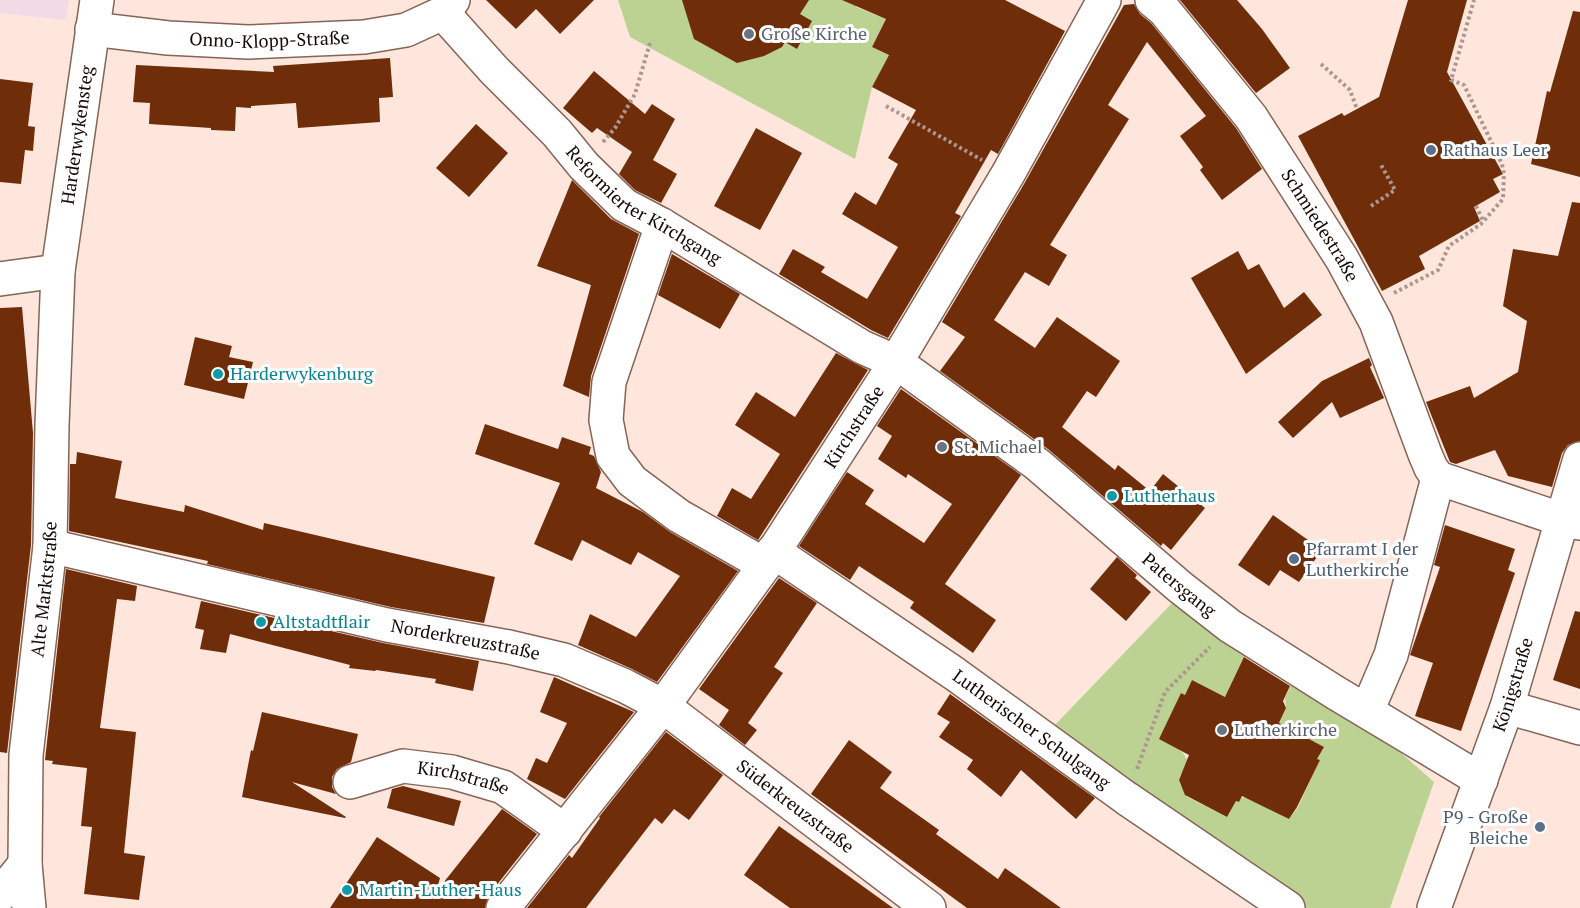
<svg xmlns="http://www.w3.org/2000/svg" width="1580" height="908" font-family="'PT Serif',serif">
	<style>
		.education { fill: #f1dbe7 }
		.green { fill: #bcd292; fill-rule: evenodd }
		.building { fill: #6f2d0a }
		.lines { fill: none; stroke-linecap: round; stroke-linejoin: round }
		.minor-casing { stroke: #866456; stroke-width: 36 }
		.path { stroke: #ab978f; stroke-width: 4; stroke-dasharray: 3 3; stroke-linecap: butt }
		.minor { stroke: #fff; stroke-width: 33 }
		.worship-dot { fill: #6b7280; stroke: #fff; stroke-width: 2 }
		.service-dot { fill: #5c6f8a; stroke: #fff; stroke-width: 2 }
		.culture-dot { fill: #0f9aa8; stroke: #fff; stroke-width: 2 }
		.labels { text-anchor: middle; stroke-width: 6; stroke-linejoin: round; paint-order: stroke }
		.worship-label { font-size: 18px; fill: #5b616d; stroke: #fff; text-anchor: start }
		.street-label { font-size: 18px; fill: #160a06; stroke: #fff }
		.service-label { font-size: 18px; fill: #4e5e75; stroke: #fff; text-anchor: start }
		.culture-label { font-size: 18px; fill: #0d838f; stroke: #fff; text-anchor: start }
	</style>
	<rect width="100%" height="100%" fill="#fee6dc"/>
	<!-- education -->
	<path class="education" d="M 0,0 L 69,0 L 66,20 L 0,13 Z"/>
	<!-- green -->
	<path class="green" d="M 618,0 L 858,0 L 856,7 L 886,19 L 872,47 L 889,55 L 872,87 L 855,159 L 630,37 Z
		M 1176,599 L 1328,694 L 1400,752 L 1434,782 L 1390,908 L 1305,908 L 1119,786 L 1052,728 ZM 1248,650 L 1295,677 L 1285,698 L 1286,708 L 1279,724 L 1324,747 L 1317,759 L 1319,761 L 1298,807 L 1289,819 L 1269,809 L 1274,797 L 1268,793 L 1241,798 L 1239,802 L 1236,801 L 1227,817 L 1189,798 L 1186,796 L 1189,791 L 1181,786 L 1179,780 L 1181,774 L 1194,772 L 1183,753 L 1177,748 L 1181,693 L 1185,695 L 1192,680 L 1227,698 Z"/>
	<!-- building -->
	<path class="building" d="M 486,0 L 594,0 L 560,34 L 536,9 L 516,29 Z
		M 682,0 L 809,0 L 800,14 L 812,21 L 797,49 L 785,42 L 782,47 L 764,56 L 737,63 L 694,39 Z
		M 842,0 L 1005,0 L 1065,31 L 998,154 L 991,150 L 955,213 L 961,216 L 888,338 L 871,330 L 779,274 L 793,249 L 825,267 L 821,272 L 867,299 L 898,247 L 842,214 L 855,192 L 876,205 L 898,164 L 888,158 L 916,110 L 872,87 L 889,55 L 872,47 L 886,19 Z
		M 1180,0 L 1237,0 L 1262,29 L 1290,68 L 1256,93 Z
		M 1408,0 L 1467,0 L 1447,72 L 1503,174 L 1493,179 L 1500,192 L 1474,207 L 1480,221 L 1419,256 L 1425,269 L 1382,291 L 1298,136 L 1342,113 L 1344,116 L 1379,97 Z
		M 1134,4 L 1140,14 L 1151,23 L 1236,128 L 1262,169 L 1222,200 L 1200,170 L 1203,167 L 1180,136 L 1206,116 L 1147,42 L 1108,105 L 1129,119 L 1050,245 L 1067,255 L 1049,286 L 1025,272 L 994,320 L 1035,348 L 1057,317 L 1120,361 L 1096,397 L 1087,391 L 1062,427 L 1115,470 L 1118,465 L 1150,491 L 1163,474 L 1205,508 L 1171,550 L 1163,543 L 1161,546 L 1048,449 L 940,371 L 965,337 L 942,322 L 1024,184 L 1124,5 Z
		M 1573,11 L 1580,12 L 1580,177 L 1531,164 L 1547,91 L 1550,92 Z
		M 390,58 L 393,97 L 379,98 L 380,122 L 298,128 L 296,103 L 251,106 L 251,108 L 236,107 L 235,131 L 211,130 L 211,128 L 149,124 L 150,103 L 133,102 L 136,65 L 274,72 L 273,66 Z
		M 594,71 L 645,114 L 652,104 L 675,119 L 653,160 L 677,174 L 661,203 L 635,190 L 619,174 L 632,152 L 597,128 L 592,133 L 563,108 Z
		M 0,79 L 33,83 L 28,126 L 35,127 L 33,151 L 25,150 L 21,184 L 0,182 Z
		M 476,124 L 508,153 L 469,197 L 436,168 Z
		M 756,128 L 802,153 L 760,230 L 714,206 Z
		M 572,180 L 611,219 L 639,234 L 591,376 L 589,397 L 563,386 L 591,285 L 537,266 Z
		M 1572,202 L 1580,203 L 1580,441 L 1568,445 L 1562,453 L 1552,487 L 1508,476 L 1495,450 L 1456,464 L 1450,462 L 1426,402 L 1470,386 L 1474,398 L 1518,372 L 1527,321 L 1503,306 L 1513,249 L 1558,256 Z
		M 1238,251 L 1248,270 L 1259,264 L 1284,308 L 1304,292 L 1322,315 L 1246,374 L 1191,278 Z
		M 672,254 L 740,294 L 720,329 L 658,295 Z
		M 22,307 L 33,433 L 31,545 L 7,753 L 0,752 L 0,308 Z
		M 195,337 L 232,346 L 229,357 L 253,362 L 244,399 L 184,385 Z
		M 836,353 L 868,370 L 758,540 L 717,516 L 732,488 L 751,499 L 780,454 L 735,425 L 756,392 L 795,417 Z
		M 1369,358 L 1372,365 L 1370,367 L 1384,398 L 1340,418 L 1332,402 L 1293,438 L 1278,422 L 1322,381 Z
		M 901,389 L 1021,475 L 945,584 L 996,620 L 973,653 L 910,608 L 914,602 L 859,566 L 850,580 L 799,546 L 847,472 L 874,490 L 865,504 L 924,543 L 952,504 L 908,474 L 906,478 L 878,459 L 892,436 L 877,426 Z
		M 485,424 L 558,449 L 562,437 L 591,447 L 589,454 L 594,456 L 601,472 L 596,488 L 643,512 L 670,532 L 738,571 L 657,682 L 632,669 L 578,645 L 590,614 L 636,637 L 680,576 L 638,552 L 631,565 L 582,540 L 572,561 L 534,544 L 560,483 L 475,454 Z
		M 77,452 L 122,461 L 115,498 L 184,512 L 185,505 L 263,530 L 264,523 L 495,577 L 484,623 L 391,607 L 207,564 L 208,561 L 69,531 L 70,464 L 76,464 Z
		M 1273,515 L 1322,550 L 1299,582 L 1280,570 L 1269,586 L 1238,565 Z
		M 1445,525 L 1515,549 L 1508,570 L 1515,573 L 1461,731 L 1415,716 L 1433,663 L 1410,655 L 1440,567 L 1434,565 Z
		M 1117,557 L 1137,575 L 1135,578 L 1151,592 L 1126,621 L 1090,589 Z
		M 66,569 L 137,586 L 135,601 L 117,599 L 100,728 L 136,732 L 124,853 L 145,856 L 139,900 L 84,894 L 92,827 L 81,826 L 87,768 L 52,764 L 53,761 L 45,760 Z
		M 779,578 L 817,603 L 774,667 L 783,673 L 748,723 L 757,730 L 745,745 L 719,725 L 729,710 L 699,689 Z
		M 201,601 L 383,643 L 479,661 L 473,691 L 435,683 L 436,679 L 376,670 L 375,671 L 349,668 L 350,665 L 230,634 L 226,653 L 200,649 L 204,630 L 195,628 Z
		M 1575,611 L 1580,612 L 1580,689 L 1553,680 Z
		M 1244,657 L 1290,686 L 1283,701 L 1286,708 L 1279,723 L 1324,747 L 1317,759 L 1320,760 L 1297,807 L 1289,819 L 1242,796 L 1239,802 L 1236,801 L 1227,817 L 1185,795 L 1179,780 L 1189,755 L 1159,739 L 1181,693 L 1185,695 L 1192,680 L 1225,697 Z
		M 554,677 L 634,712 L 565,799 L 527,779 L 536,758 L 547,763 L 567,723 L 540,712 Z
		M 950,694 L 1095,798 L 1076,819 L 1021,770 L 1001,797 L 967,769 L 973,760 L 939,737 L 950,722 L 937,714 Z
		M 262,712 L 358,734 L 351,762 L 337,769 L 332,777 L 332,787 L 336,794 L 292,782 L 346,817 L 345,818 L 242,797 L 251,750 L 253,751 Z
		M 666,732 L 723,775 L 689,820 L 674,809 L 662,824 L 655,818 L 586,908 L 527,908 L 569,855 L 572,858 L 600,818 L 599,817 Z
		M 849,740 L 892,772 L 880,788 L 939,830 L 936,834 L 998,879 L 1005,868 L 1061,908 L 967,908 L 811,794 Z
		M 403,786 L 461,801 L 454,826 L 387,808 L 392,789 Z
		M 502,809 L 537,834 L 488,896 L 485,908 L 330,908 L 377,837 L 440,878 L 436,892 Z
		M 779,826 L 832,864 L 893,908 L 790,908 L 744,875 Z"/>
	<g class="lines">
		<!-- minor casing -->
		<g class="minor-casing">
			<g id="minor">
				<path id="s1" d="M 1152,0 L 1164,10 L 1251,117 L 1342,259 L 1376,322 L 1425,454 L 1431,468 L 1438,478 L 1563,520 L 1580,523"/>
				<path id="s2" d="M 443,13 L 494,70 L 557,133 L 584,166 L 624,205 L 662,225 L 862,347 L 896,362 L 1037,464 L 1180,587 L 1230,626 L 1336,693 L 1481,780"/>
				<path id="s3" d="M 92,29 L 168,38 L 248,42 L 364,37 L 406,30 L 443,13 L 453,0"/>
				<path d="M 662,225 L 609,382 L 606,420 L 613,456 L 632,481 L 679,516 L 765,565"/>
				<path d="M 0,279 L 58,271"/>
				<path id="s4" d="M 50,546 L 387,625 L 509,647 L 564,660 L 625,686 L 663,706 L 929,908"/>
				<path id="s5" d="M 773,551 L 955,674 L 1126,798 L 1288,908"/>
				<path d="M 1507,707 L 1580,728"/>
				<path d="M 1367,711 L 1391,655 L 1438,478"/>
				<path id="s6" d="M 350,782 L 403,766 L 452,772 L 503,787 L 565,831"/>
				<path d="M 0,895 L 25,864"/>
				<path id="s7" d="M 29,908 L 25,864 L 26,755 L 50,546 L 52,425 L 58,271 L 97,0"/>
				<path id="s8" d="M 503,908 L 663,706 L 765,565 L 896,362 L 1008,174 L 1104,0"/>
				<path id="s9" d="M 1434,908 L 1507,707 L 1580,459"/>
			</g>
		</g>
		<!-- path -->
		<path class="path" d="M 1321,64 L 1350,90 L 1357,109
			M 886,106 L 982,160
			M 603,142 L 615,128 L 635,94 L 650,43
			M 1371,206 L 1395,190 L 1380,163
			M 1476,206 L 1483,221
			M 1394,293 L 1438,270 L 1449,246 L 1481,224 L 1503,199 L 1504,174 L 1502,164 L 1464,85 L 1451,80 L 1474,0
			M 1137,769 L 1165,692 L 1210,647"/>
		<!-- minor -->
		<use href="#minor" class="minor"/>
	</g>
	<!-- markers -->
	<g class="worship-dot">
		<circle cx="749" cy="34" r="6"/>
		<circle cx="942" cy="447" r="6"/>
		<circle cx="1222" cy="730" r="6"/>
	</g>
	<g class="service-dot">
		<circle cx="1431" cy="150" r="6"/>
		<circle cx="1294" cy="559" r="6"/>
		<circle cx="1540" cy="827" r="6"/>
	</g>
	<g class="culture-dot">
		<circle cx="218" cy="374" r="6"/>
		<circle cx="1112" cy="496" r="6"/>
		<circle cx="261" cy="622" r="6"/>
		<circle cx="347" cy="890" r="6"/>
	</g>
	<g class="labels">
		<!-- worship labels -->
		<g class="worship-label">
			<text x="761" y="40">Große Kirche</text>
			<text x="954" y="453">St. Michael</text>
			<text x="1234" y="736">Lutherkirche</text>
		</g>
		<!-- street labels -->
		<g class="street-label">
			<text dy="6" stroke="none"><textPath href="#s3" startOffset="178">Onno-Klopp-Straße</textPath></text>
			<text dy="6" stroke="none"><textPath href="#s7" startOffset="776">Harderwykensteg</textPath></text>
			<text dy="6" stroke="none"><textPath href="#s2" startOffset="280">Reformierter Kirchgang</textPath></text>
			<text dy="6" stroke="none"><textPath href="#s1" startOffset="282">Schmiedestraße</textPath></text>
			<text dy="6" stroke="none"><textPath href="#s8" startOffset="596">Kirchstraße</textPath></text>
			<text dy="6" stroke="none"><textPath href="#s2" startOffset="939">Patersgang</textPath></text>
			<text dy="6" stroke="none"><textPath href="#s7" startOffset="320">Alte Marktstraße</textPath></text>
			<text dy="6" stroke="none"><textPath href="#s4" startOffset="426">Norderkreuzstraße</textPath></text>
			<text dy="6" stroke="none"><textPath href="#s9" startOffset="237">Königstraße</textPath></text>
			<text dy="6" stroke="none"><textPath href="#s5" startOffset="314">Lutherischer Schulgang</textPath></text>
			<text dy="6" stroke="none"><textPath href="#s6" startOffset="117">Kirchstraße</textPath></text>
			<text dy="6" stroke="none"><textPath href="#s4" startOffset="802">Süderkreuzstraße</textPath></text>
		</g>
		<!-- service labels -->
		<g class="service-label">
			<text x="1443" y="156">Rathaus Leer</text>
			<text x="1306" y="555">Pfarramt I der<tspan x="1306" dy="21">Lutherkirche</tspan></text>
			<text x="1528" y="823" text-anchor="end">P9 - Große<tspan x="1528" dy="21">Bleiche</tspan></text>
		</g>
		<!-- culture labels -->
		<g class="culture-label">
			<text x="230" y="380">Harderwykenburg</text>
			<text x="1124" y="502">Lutherhaus</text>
			<text x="273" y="628">Altstadtflair</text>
			<text x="359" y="896">Martin-Luther-Haus</text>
		</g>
	</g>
</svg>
